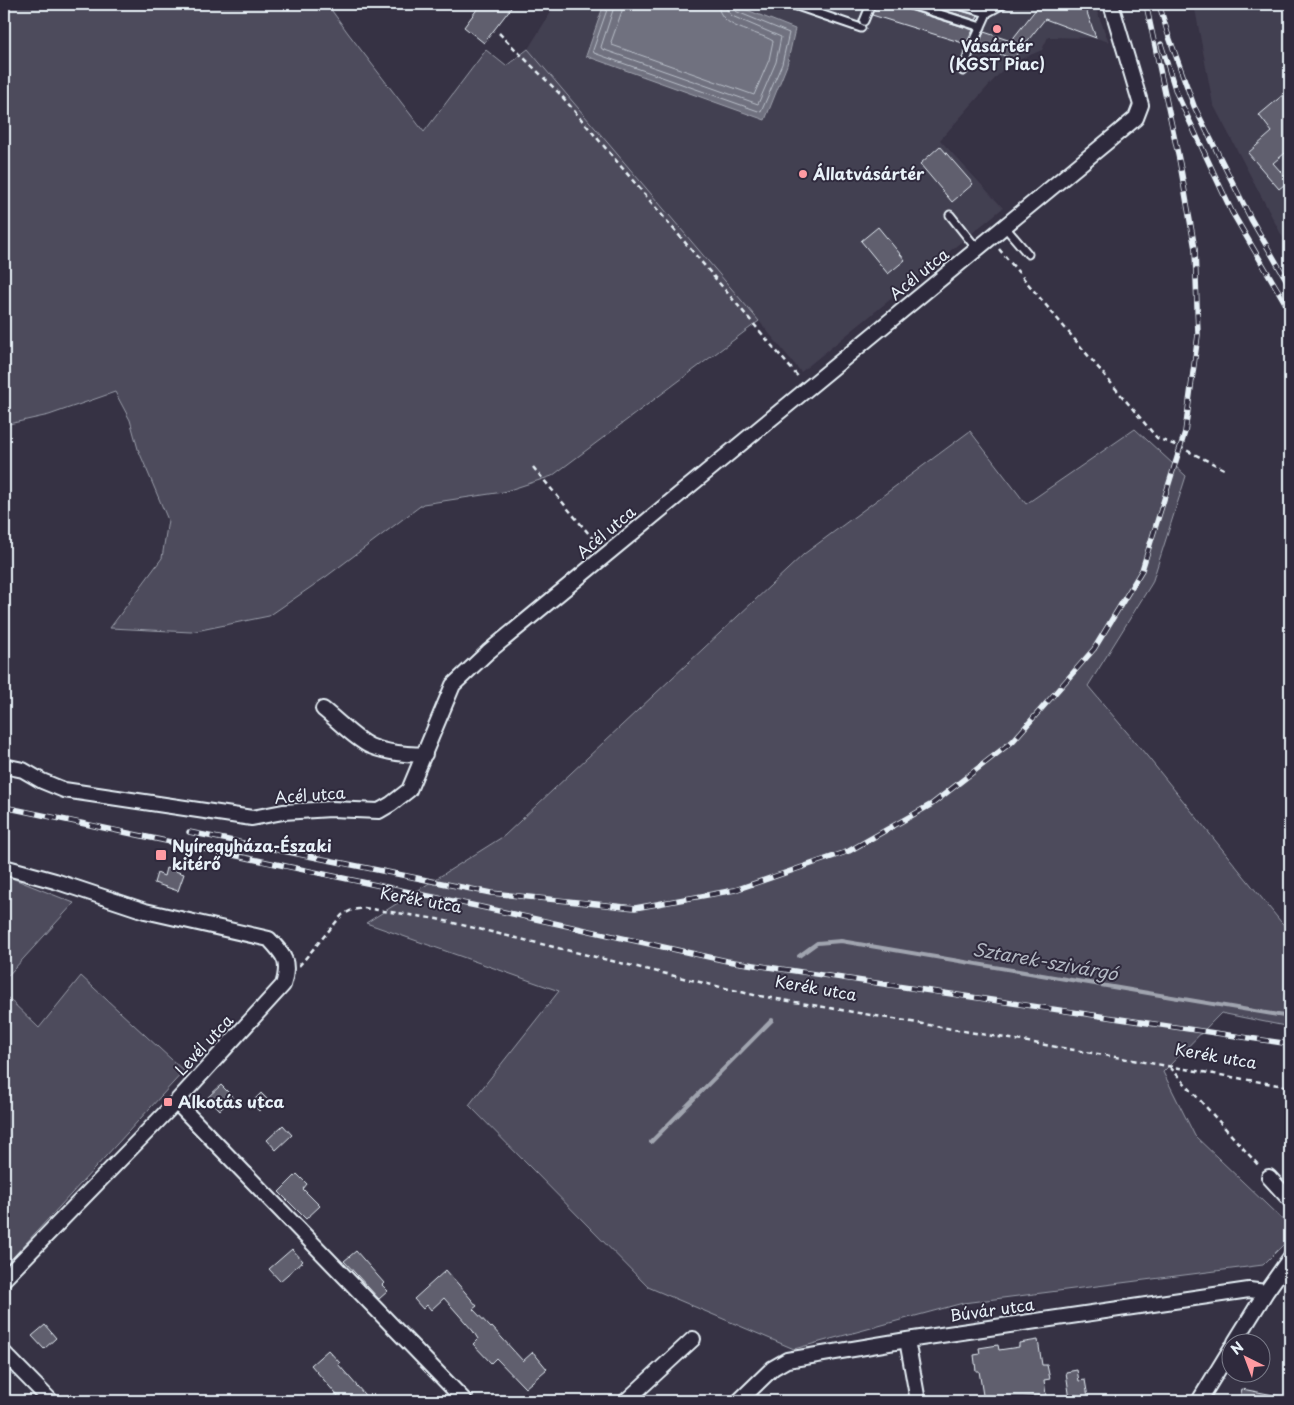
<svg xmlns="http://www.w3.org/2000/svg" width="1294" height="1405" font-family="'Playpen Sans',sans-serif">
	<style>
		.built { fill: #433f51 }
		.green { fill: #4d4b5c; stroke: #9a9eaa }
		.water { fill: #70717f; stroke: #a0a4af }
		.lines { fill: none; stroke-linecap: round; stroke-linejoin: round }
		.shore { stroke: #b8bec8; stroke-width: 1 }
		.stream { stroke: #a0a4af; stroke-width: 4 }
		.building { fill: #605e6e; stroke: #e8f1f8 }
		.service-casing { stroke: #e8f1f8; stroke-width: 11 }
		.minor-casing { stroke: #e8f1f8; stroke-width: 18 }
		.path { stroke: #e8f1f8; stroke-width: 2.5; stroke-dasharray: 5 4; stroke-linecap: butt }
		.service { stroke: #2f2a3d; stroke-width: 7 }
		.minor { stroke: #2f2a3d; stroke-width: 14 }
		.rail-casing { stroke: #e8f1f8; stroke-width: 5.5 }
		.rail { stroke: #2f2a3d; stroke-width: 4; stroke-dasharray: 11; stroke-linecap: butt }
		.poi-dot { fill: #ff9aa2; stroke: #2f2a3d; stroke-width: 2 }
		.labels { text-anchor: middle; stroke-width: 4; stroke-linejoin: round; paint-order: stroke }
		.poi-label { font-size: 16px; font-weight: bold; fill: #e8f1f8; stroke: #2f2a3d; text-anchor: start }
		.street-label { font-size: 16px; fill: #e8f1f8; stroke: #2f2a3d }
		.water-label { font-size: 18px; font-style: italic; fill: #b2b7c2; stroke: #2f2a3d }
	</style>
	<rect width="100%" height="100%" fill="#363244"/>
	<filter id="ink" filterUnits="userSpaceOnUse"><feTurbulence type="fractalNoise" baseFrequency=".02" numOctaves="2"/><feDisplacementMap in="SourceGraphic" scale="10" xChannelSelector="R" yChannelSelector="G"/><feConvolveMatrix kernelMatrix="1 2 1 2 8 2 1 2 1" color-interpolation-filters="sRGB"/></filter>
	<g filter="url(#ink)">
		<!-- built -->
		<path class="built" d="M 556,4 L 1094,4 L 1109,42 L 1096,38 L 1048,37 L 1042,50 L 1007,65 L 940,140 L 1003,208 L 801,372 L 759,321 L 528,49 Z
			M 1194,4 L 1290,4 L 1290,248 L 1282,236 L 1213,104 Z"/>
		<!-- green -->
		<path class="green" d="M 4,4 L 327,4 L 348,33 L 424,132 L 486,50 L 506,66 L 528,49 L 759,321 L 552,476 L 503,492 L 423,504 L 327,576 L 269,616 L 191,632 L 110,628 L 162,558 L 168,520 L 138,449 L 130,420 L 115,392 L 49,415 L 4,425 Z
			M 1135,429 L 1186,476 L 1152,583 L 1088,686 L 1147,756 L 1281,922 L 1290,931 L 1290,1027 L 1221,1013 L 1163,1072 L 1195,1136 L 1290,1227 L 1290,1238 L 1263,1265 L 963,1303 L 794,1349 L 648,1287 L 469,1105 L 559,991 L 366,923 L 504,836 L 804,554 L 970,431 L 1026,504 Z
			M 4,875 L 74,903 L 4,980 Z
			M 81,976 L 184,1071 L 4,1267 L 4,994 L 39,1028 Z"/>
		<!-- water -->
		<path class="water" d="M 604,4 L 732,4 L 795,29 L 787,65 L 765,120 L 586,56 Z"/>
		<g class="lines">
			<!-- shore -->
			<path class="shore" d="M 609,4 L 593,50 L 594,53 L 761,112 L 782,64 L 789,33 L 735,11 L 732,8 L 732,4
				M 615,4 L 601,47 L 602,49 L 758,104 L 776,62 L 781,37 L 732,16 L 727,10 L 726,4
				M 622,4 L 622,11 L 611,42 L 612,45 L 754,95 L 769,60 L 773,41 C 755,30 719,29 718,4"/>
			<!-- stream -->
			<path class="stream" d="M 799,956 L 817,943 L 841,941 L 1290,1017
				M 651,1142 L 772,1020"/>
		</g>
		<!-- building -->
		<path class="building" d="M 481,4 L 514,4 L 484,43 L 464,27 Z
			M 876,4 L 903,4 L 906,9 L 973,30 L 966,44 L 872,15 Z
			M 925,4 L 951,4 L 954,9 L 978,16 L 976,20 Z
			M 1040,4 L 1084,4 L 1096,38 L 1045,19 L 1013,59 L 978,46 L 984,32 L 1011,41 Z
			M 1290,89 L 1290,149 L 1273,163 L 1289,181 L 1279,189 L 1248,153 L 1272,132 L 1259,115 Z
			M 940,146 L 973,184 L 952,202 L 920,164 Z
			M 878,227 L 905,260 L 888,274 L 861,241 Z
			M 166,868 L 184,874 L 178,891 L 154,883 L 157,873 L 164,876 Z
			M 221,1085 L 233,1097 L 220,1110 L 208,1097 Z
			M 261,1093 L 269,1101 L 259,1111 L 251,1103 Z
			M 283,1125 L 292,1135 L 276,1150 L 267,1140 Z
			M 297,1174 L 307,1184 L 303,1189 L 320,1206 L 306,1219 L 279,1192 Z
			M 292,1249 L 303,1261 L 280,1281 L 269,1269 Z
			M 356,1251 L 384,1283 L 382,1285 L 388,1291 L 379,1299 L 344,1261 Z
			M 446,1270 L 477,1306 L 473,1309 L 491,1328 L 492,1327 L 523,1361 L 533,1352 L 547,1369 L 525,1388 L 496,1358 L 491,1363 L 473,1344 L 478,1339 L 473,1331 L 444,1298 L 431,1310 L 427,1305 L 423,1309 L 414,1299 Z
			M 45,1325 L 56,1338 L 44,1349 L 32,1336 Z
			M 1038,1340 L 1042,1365 L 1047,1365 L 1050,1379 L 1044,1380 L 1046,1395 L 1006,1401 L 984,1401 L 979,1371 L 976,1371 L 974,1355 L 980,1354 L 979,1348 L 998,1345 L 999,1350 L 1019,1347 L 1019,1343 Z
			M 328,1350 L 340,1363 L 338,1364 L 370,1401 L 342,1401 L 311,1365 Z
			M 1077,1370 L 1079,1381 L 1085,1380 L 1088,1397 L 1070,1400 L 1066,1372 Z
			M 1242,1389 L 1279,1396 L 1278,1401 L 1239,1401 Z"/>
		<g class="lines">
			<!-- service casing -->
			<g class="service-casing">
				<path id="service" d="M 791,4 L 861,28
					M 908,4 L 981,27
					M 956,4 L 987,13
					M 864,21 L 871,4
					M 963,71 L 969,53 L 987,13 L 1003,4
					M 950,215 L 977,249
					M 1004,226 L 1028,254"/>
			</g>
			<!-- minor casing -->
			<g class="minor-casing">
				<path id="minor" d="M 323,709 C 337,720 355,739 370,746 C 385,752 409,756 425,754
					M 4,766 L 23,770 L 42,781 L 64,790 L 252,818 L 283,812 L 331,809 L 379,811 L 391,804 L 409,790 L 453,685 L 488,652 L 1136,118 L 1141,105 L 1111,4
					M 4,867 L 55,881 L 145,911 L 269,939 C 285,956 290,962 283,985 L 176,1102 L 4,1279
					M 176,1102 L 465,1401
					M 1269,1177 L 1290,1200
					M 907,1340 L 918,1401
					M 1235,1342 L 1266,1292 L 1290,1258
					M 4,1353 L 51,1401
					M 626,1401 L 693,1339
					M 739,1401 L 773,1368 L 787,1360 L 907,1340 L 1249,1290 L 1266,1292
					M 1199,1401 L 1232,1347"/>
			</g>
			<!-- path -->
			<path class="path" d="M 499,33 L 560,94 L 800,379
				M 999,249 L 1157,438 L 1180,447 L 1224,469
				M 533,467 L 599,546
				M 299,966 L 342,915 L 352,910 L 364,908 L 437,919 L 754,995 L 1290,1087
				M 1170,1067 L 1260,1167"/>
			<!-- service -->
			<use href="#service" class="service"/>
			<!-- minor -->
			<use href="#minor" class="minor"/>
			<!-- rail casing -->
			<g class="rail-casing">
				<path id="rail" d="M 1159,4 L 1168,34 L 1194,106 L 1251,219 L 1290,286
					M 1161,44 L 1176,92 L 1232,212 L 1290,311
					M 4,807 L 481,907 L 727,961 L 1290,1044
					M 189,832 L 491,893 L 635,908 L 735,890 L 849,851 L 932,804 L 1013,741 L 1094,649 L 1142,570 L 1185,432 L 1198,335 L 1195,249 L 1180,164 L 1146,4"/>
			</g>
			<!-- rail -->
			<use href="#rail" class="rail"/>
		</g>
	</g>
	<!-- markers -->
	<g class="poi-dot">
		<circle cx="997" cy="29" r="5"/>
		<circle cx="803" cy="174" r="5"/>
		<rect x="155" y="849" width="12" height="12" rx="2.5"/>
		<rect x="163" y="1097" width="10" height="10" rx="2.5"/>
	</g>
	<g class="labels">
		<!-- poi labels -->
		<g class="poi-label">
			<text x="997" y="52" text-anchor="middle">Vásártér<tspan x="997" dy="18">(KGST Piac)</tspan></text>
			<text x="813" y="180">Állatvásártér</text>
			<text x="172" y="852">Nyíregyháza-Északi<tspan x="172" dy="18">kitérő</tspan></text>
			<text x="178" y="1108">Alkotás utca</text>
		</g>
		<!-- street labels -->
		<g class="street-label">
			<text transform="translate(919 274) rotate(-39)" y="6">Acél utca</text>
			<text transform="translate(606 532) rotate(-40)" y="6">Acél utca</text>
			<text transform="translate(310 795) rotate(-4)" y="6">Acél utca</text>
			<text transform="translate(421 900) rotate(10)" y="6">Kerék utca</text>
			<text transform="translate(816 988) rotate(10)" y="6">Kerék utca</text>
			<text transform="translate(204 1045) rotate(-47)" y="6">Levél utca</text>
			<text transform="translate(1216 1056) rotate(10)" y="6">Kerék utca</text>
			<text transform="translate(992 1310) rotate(-8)" y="6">Búvár utca</text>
		</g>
		<!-- water labels -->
		<g class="water-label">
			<text transform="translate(1045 962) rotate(10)" y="6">Sztarek-szivárgó</text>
		</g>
	</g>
	<!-- margin -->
	<rect width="1294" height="1405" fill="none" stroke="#2f2a3d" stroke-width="20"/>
	<rect x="10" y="10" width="1274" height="1385" fill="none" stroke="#e8f1f8" stroke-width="2" filter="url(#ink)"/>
	<!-- north arrow -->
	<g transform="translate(1246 1358) rotate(318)"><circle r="24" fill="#2f2a3d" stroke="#797a88"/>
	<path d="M0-4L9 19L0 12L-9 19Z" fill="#ff9aa2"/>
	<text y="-8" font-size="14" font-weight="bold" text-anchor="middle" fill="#e8f1f8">N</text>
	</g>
</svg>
